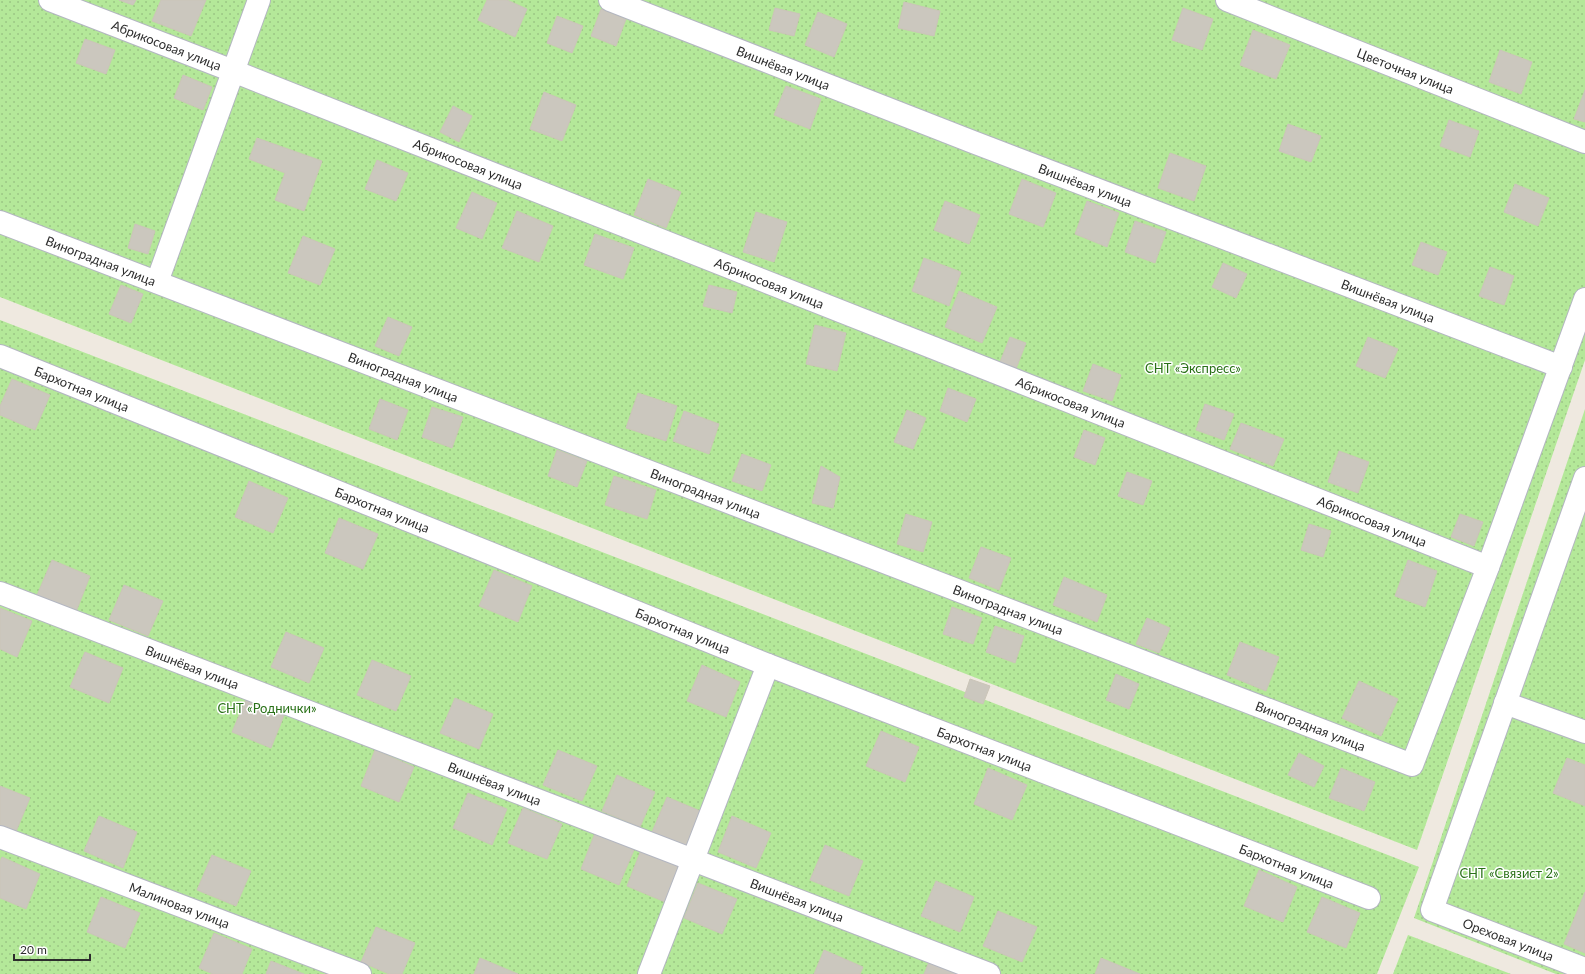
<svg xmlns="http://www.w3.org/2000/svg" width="1585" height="974" font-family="Lato,sans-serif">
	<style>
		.grass { fill: url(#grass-dots) }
		.building { fill: #cbc7be; stroke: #cbc5b8 }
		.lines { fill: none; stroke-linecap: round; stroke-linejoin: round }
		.minor-casing { stroke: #b3b6c1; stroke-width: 24 }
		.tertiary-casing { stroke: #b3b6c1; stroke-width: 24 }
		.minor { stroke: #fff; stroke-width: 22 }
		.tertiary { stroke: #fff; stroke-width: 22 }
		.labels { text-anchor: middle; stroke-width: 3; stroke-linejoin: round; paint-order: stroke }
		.street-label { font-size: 13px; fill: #2d2d2d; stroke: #fff }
		.park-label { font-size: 13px; fill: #297117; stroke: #fff }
	</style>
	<defs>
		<pattern id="grass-dots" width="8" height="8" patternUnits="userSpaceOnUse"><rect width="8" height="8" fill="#b4e899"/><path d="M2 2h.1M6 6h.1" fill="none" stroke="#9bc784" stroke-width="1.8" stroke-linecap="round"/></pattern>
	</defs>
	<rect width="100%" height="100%" fill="#efe9e0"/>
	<!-- grass -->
	<path class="grass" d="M 0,0 L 1585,0 L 1585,360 L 1417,850 L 0,297 Z
		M 0,320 L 1419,867 L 1377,974 L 0,974 Z
		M 1585,409 L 1585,974 L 1556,974 L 1414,918 Z
		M 1408,935 L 1511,974 L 1393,974 Z"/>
	<!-- building -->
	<path class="building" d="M 119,0 L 136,0 L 133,5 Z
		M 161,0 L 206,0 L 191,36 L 152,21 Z
		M 487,0 L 507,0 L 527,9 L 515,37 L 478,20 Z
		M 904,2 L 940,11 L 934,36 L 898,28 Z
		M 775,8 L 800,14 L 794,36 L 769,30 Z
		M 1183,8 L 1213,19 L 1202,50 L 1172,40 Z
		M 601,9 L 626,19 L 616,46 L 591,36 Z
		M 818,12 L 847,24 L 834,57 L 805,45 Z
		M 557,16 L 583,26 L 572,53 L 547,43 Z
		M 1253,30 L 1290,45 L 1276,79 L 1240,65 Z
		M 85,39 L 115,50 L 106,74 L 76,63 Z
		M 1500,50 L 1532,62 L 1521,94 L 1489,82 Z
		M 183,75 L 212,87 L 203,110 L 174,98 Z
		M 786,86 L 821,99 L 810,129 L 774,115 Z
		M 1585,90 L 1585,122 L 1574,119 Z
		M 544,92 L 576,105 L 562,141 L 530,129 Z
		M 453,106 L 472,116 L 459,142 L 440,132 Z
		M 1449,120 L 1479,131 L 1470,157 L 1440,146 Z
		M 1288,124 L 1321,136 L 1311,162 L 1279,151 Z
		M 257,138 L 322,161 L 304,211 L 275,200 L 285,173 L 249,159 Z
		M 1170,153 L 1206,166 L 1194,201 L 1158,188 Z
		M 377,160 L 408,173 L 396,201 L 365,189 Z
		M 648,179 L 681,192 L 666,228 L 634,215 Z
		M 1022,179 L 1056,193 L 1043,227 L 1009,214 Z
		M 1515,184 L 1549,198 L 1538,226 L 1504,212 Z
		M 472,192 L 497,203 L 482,239 L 456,228 Z
		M 945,201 L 980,215 L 969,244 L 934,230 Z
		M 1087,201 L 1119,213 L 1107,247 L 1075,234 Z
		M 517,211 L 553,226 L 539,262 L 502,248 Z
		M 756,212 L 787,222 L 774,262 L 743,252 Z
		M 1135,221 L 1166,232 L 1155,263 L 1125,252 Z
		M 135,224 L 155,231 L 148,254 L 128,248 Z
		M 595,234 L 634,248 L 623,279 L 584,265 Z
		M 303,236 L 335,249 L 320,285 L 288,273 Z
		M 1421,242 L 1447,252 L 1438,275 L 1412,265 Z
		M 924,258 L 961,272 L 949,306 L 912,291 Z
		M 1223,263 L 1247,274 L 1236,298 L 1212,287 Z
		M 1490,267 L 1514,276 L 1504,305 L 1479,296 Z
		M 121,285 L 143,294 L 131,323 L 109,314 Z
		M 709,285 L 737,292 L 732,313 L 703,306 Z
		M 959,291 L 997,307 L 982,343 L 945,327 Z
		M 388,317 L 412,327 L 399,356 L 375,346 Z
		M 815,325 L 846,333 L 837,371 L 806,364 Z
		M 1010,337 L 1026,343 L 1016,369 L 1000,362 Z
		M 1368,337 L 1398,349 L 1385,378 L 1356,366 Z
		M 1093,364 L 1121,375 L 1112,401 L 1083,391 Z
		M 12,379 L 50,395 L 35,430 L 0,415 L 0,406 Z
		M 948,388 L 976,399 L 967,422 L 940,411 Z
		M 638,393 L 677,406 L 666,441 L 626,428 Z
		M 380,399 L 408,410 L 397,440 L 369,429 Z
		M 1205,404 L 1234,414 L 1224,440 L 1196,430 Z
		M 432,407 L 463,417 L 452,448 L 422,437 Z
		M 907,410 L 926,418 L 913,449 L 894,442 Z
		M 684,411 L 719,424 L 709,454 L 673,441 Z
		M 1241,423 L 1284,439 L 1273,466 L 1230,449 Z
		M 1084,430 L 1105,438 L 1095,465 L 1074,457 Z
		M 557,450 L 587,461 L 577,487 L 548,476 Z
		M 1339,451 L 1369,462 L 1358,493 L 1328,482 Z
		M 742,454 L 771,465 L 762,491 L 732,481 Z
		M 821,466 L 840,477 L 833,508 L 812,503 Z
		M 1127,472 L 1152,481 L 1143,505 L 1118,496 Z
		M 614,476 L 656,490 L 647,519 L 605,505 Z
		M 249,481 L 288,498 L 273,533 L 235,517 Z
		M 906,514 L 932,522 L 923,552 L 897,544 Z
		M 1460,514 L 1483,522 L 1474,546 L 1451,537 Z
		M 339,518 L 378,534 L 363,569 L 325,553 Z
		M 1309,524 L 1331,531 L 1323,557 L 1301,550 Z
		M 981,547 L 1011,558 L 999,590 L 969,578 Z
		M 52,560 L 90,576 L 76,612 L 37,595 Z
		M 1408,560 L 1437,571 L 1425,607 L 1395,596 Z
		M 494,570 L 532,586 L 518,622 L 479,606 Z
		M 1064,577 L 1107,595 L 1097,622 L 1053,605 Z
		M 124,585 L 163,601 L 148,636 L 109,620 Z
		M 952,607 L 982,618 L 973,644 L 943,634 Z
		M 0,608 L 32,621 L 17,657 L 0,649 Z
		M 1147,618 L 1170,628 L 1159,653 L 1136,644 Z
		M 995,626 L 1024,636 L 1015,663 L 986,652 Z
		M 286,632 L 324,648 L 309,683 L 271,667 Z
		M 1240,642 L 1279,657 L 1266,691 L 1227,675 Z
		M 85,652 L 123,668 L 109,703 L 70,687 Z
		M 372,660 L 411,676 L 396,711 L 357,695 Z
		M 702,665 L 740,682 L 726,717 L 687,701 Z
		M 1116,674 L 1139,684 L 1129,709 L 1106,700 Z
		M 970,679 L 990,686 L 983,704 L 964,697 Z
		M 1359,681 L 1398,699 L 1381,736 L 1342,718 Z
		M 247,697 L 285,713 L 271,748 L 232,732 Z
		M 455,698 L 493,714 L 479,749 L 440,733 Z
		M 881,731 L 919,747 L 905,782 L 866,766 Z
		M 375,750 L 414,767 L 399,802 L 361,786 Z
		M 558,750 L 597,766 L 582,801 L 543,785 Z
		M 1299,753 L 1324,766 L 1314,787 L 1288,775 Z
		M 1567,758 L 1585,765 L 1585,806 L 1553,793 Z
		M 988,768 L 1027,785 L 1012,820 L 974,804 Z
		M 1341,768 L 1375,782 L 1364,811 L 1329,798 Z
		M 617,775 L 655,792 L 640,827 L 602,811 Z
		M 0,786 L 30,798 L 15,834 L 0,827 Z
		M 468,793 L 507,809 L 492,845 L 453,828 Z
		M 667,797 L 705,813 L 691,848 L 652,832 Z
		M 523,808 L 562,824 L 547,859 L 508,843 Z
		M 99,816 L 137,832 L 123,868 L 84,851 Z
		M 732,816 L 771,833 L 756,868 L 718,852 Z
		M 595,833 L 634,850 L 619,885 L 581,869 Z
		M 825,845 L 863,861 L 849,896 L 810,880 Z
		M 641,850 L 680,867 L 665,902 L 627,886 Z
		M 212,855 L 251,871 L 236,906 L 197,890 Z
		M 2,857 L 40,874 L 26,909 L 0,898 L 0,861 Z
		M 1259,870 L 1297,887 L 1283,922 L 1244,906 Z
		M 936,881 L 974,897 L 960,932 L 921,916 Z
		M 698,883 L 737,899 L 722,934 L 684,918 Z
		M 1585,892 L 1585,953 L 1564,944 Z
		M 101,897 L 140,913 L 125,948 L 87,932 Z
		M 1322,897 L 1360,913 L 1346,948 L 1307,932 Z
		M 998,911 L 1037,927 L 1022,962 L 983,946 Z
		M 376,927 L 415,943 L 402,974 L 389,974 L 361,962 Z
		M 214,933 L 252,949 L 242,974 L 213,974 L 199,968 Z
		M 824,950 L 863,967 L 860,974 L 814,974 Z
		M 480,958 L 518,974 L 474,974 Z
		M 1101,958 L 1140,974 L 1095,974 Z
		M 271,961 L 304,974 L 266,974 Z
		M 929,962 L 958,974 L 924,974 Z"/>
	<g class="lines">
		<!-- minor casing -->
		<g class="minor-casing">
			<g id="minor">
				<path id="s1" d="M 50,0 L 233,71 L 1488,567"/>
				<path id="s2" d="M 610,0 L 973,142 L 1561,367"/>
				<path id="s3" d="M 1227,0 L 1585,142"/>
				<path id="s4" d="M 0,222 L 1412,765 L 1488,567 L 1585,299"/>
				<path id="s5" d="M 0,356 L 768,665 L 1369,898"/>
				<path id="s6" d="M 1585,478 L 1432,910 L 1585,969"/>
				<path id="s7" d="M 0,593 L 989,974"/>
				<path d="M 1505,703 L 1585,732"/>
				<path id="s8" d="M 0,837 L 360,974"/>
				<path d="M 649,974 L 768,665"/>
			</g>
		</g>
		<!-- tertiary casing -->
		<g class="tertiary-casing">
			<path id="tertiary" d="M 157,282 L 259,0"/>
		</g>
		<!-- minor -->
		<use href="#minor" class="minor"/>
		<!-- tertiary -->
		<use href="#tertiary" class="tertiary"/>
	</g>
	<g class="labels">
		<!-- street labels -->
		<g class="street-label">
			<text dy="5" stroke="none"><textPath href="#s1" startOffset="125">Абрикосовая улица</textPath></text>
			<text dy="5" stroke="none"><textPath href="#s2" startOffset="186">Вишнёвая улица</textPath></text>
			<text dy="5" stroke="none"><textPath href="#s3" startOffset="192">Цветочная улица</textPath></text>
			<text dy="5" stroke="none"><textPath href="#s1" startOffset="449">Абрикосовая улица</textPath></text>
			<text dy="5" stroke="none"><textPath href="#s2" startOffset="510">Вишнёвая улица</textPath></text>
			<text dy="5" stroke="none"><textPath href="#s4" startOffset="108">Виноградная улица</textPath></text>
			<text dy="5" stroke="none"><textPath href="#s1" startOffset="773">Абрикосовая улица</textPath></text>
			<text dy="5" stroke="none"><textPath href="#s2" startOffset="834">Вишнёвая улица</textPath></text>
			<text dy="5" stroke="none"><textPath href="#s4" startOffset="432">Виноградная улица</textPath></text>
			<text dy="5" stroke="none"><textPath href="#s5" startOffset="88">Бархотная улица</textPath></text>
			<text dy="5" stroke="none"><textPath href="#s1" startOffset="1097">Абрикосовая улица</textPath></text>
			<text dy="5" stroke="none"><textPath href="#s4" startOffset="756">Виноградная улица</textPath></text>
			<text dy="5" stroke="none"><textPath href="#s5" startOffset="412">Бархотная улица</textPath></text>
			<text dy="5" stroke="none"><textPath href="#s1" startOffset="1421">Абрикосовая улица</textPath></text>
			<text dy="5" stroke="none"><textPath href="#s4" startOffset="1080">Виноградная улица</textPath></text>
			<text dy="5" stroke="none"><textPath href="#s5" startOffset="736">Бархотная улица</textPath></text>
			<text dy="5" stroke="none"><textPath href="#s7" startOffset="206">Вишнёвая улица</textPath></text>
			<text dy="5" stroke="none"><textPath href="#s4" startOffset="1404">Виноградная улица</textPath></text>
			<text dy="5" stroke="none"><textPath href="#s5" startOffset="1060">Бархотная улица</textPath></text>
			<text dy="5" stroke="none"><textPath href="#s7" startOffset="530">Вишнёвая улица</textPath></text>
			<text dy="5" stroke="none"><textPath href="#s5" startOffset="1384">Бархотная улица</textPath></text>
			<text dy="5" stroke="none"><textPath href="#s7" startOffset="854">Вишнёвая улица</textPath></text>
			<text dy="5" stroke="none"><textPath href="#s8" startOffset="192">Малиновая улица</textPath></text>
			<text dy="5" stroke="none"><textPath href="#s6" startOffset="540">Ореховая улица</textPath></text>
		</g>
		<!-- park labels -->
		<g class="park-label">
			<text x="1193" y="373">СНТ «Экспресс»</text>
			<text x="267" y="713">СНТ «Роднички»</text>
			<text x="1509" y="878">СНТ «Связист 2»</text>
		</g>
	</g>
	<!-- scale -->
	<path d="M14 954v6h76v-6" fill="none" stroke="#2d2d2d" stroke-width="2"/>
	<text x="20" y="954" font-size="12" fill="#2d2d2d" stroke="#ffffff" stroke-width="3" paint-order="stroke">20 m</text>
</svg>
